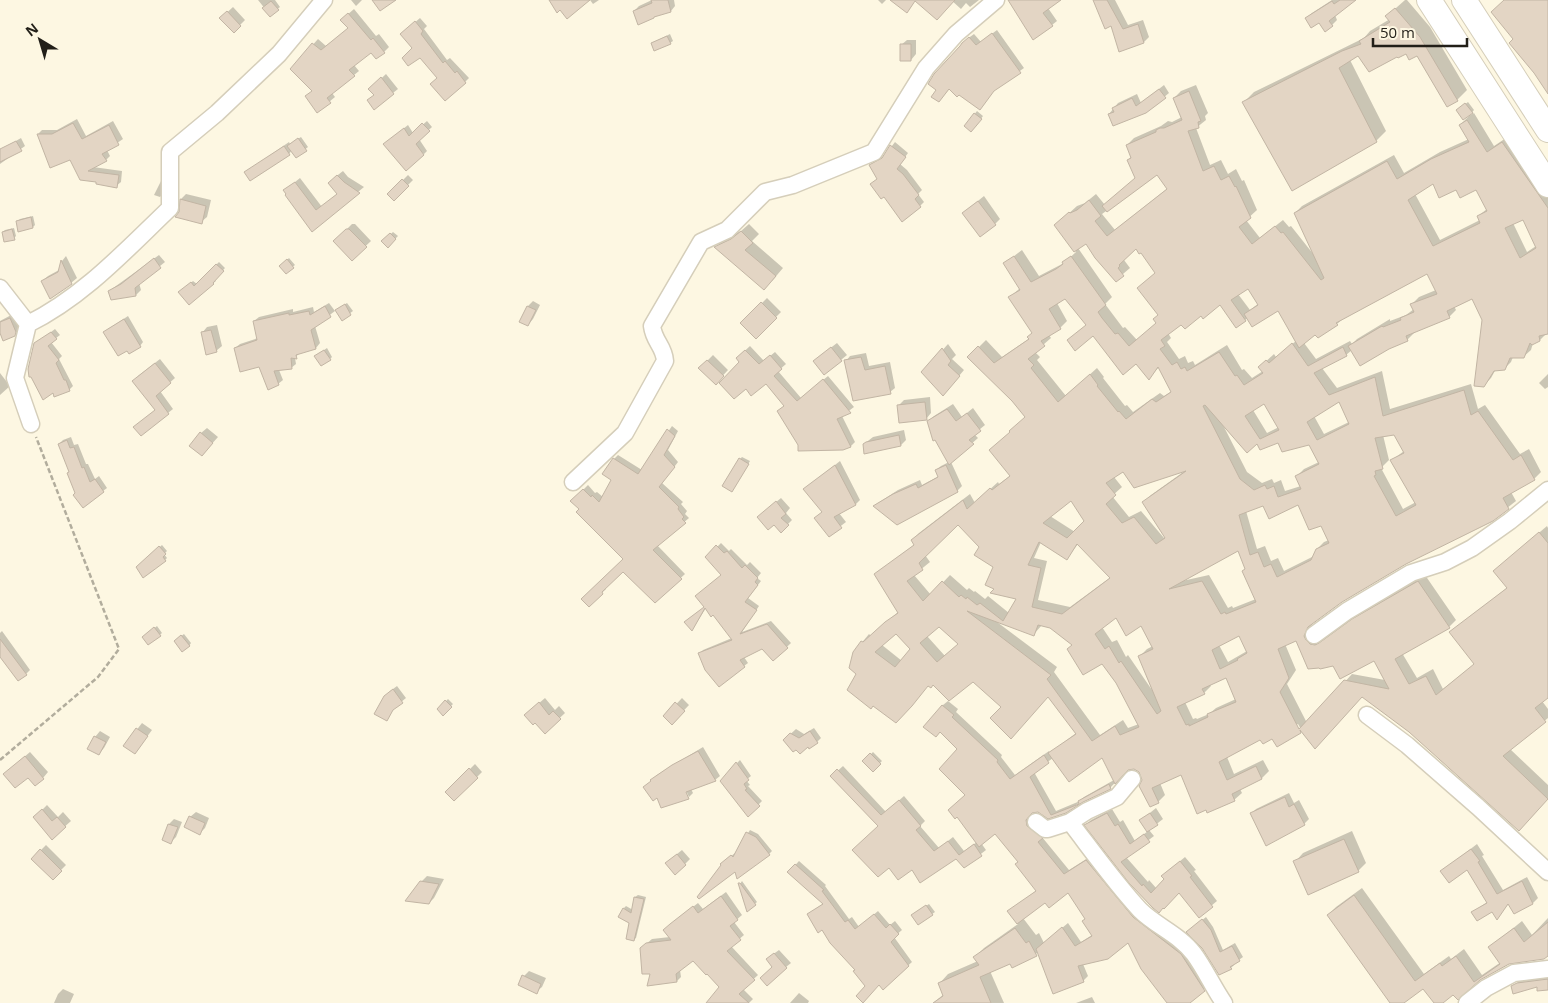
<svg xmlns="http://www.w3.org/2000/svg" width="1548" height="1003" font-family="'Open Sans',sans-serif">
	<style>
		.shadow { fill: #0003; fill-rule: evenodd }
		.building { fill: #e3d5c4; stroke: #c2b5a4; fill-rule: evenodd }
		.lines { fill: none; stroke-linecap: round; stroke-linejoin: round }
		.minor-casing { stroke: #d5ceba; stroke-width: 19 }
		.highway-casing { stroke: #d5ceba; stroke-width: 26 }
		.path { stroke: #b2ad9d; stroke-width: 2.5; stroke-dasharray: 5 2.5; stroke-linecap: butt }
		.minor { stroke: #fff; stroke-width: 16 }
		.highway { stroke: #fff; stroke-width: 24 }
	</style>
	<rect width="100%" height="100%" fill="#fdf7e2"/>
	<!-- shadow -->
	<path class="shadow" d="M 258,0 L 275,0 L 280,7 L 270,15 Z
		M 351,0 L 362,0 L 356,6 Z
		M 590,0 L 599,0 L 593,4 Z
		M 652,0 L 674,0 L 675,6 L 671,11 L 634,11 L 639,6 Z
		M 878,0 L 886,0 L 882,4 Z
		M 951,0 L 979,0 L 970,7 L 966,3 L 961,9 Z
		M 1016,0 L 1058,0 L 1048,8 L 1057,21 L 1052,25 Z
		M 1094,0 L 1115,0 L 1128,25 L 1143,20 L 1149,37 L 1144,42 L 1112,24 Z
		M 1332,0 L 1354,0 L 1335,15 L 1337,20 L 1332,25 L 1306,18 L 1312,13 Z
		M 1405,0 L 1407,0 L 1430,27 L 1467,90 L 1457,100 L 1447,105 L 1417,55 L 1407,53 L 1358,55 L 1350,60 L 1386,131 L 1376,141 L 1244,102 L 1254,92 L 1364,38 L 1370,31 L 1390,19 L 1387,16 Z
		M 233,7 L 245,20 L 234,31 L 221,18 Z
		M 354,9 L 376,36 L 379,34 L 389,47 L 384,52 L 371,51 L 354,65 L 359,71 L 332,93 L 335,97 L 318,111 L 313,90 L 291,69 L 318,39 L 326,46 L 349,28 L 347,15 Z
		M 420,18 L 427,26 L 424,29 L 447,60 L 450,58 L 469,78 L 465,82 L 438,78 L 414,48 L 406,30 Z
		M 997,30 L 1024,68 L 996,88 L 980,109 L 950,88 L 939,101 L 938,89 L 967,39 L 974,34 L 981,42 Z
		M 670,34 L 673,41 L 670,43 L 652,43 Z
		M 907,40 L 916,40 L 916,54 L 911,60 L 901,45 Z
		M 386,74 L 398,89 L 374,108 L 375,95 L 370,89 Z
		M 1164,85 L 1169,93 L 1146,112 L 1109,114 L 1118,103 L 1137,94 L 1141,103 Z
		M 1196,85 L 1208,113 L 1205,116 L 1206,120 L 1196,128 L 1210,165 L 1221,160 L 1228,174 L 1236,169 L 1242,181 L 1244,180 L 1257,210 L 1246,220 L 1260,238 L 1283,220 L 1289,227 L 1291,226 L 1314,255 L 1295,213 L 1302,206 L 1394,155 L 1404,173 L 1440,152 L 1469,139 L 1460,125 L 1469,116 L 1460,108 L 1468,102 L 1474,110 L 1469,116 L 1474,113 L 1494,146 L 1509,136 L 1548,190 L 1548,332 L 1540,340 L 1533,343 L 1531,350 L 1523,357 L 1513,357 L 1511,362 L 1504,369 L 1496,369 L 1491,378 L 1484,385 L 1483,319 L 1472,298 L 1454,306 L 1456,310 L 1449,317 L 1414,331 L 1414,333 L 1407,340 L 1352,350 L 1346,355 L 1322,368 L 1337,388 L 1382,371 L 1390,409 L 1471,384 L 1478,409 L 1485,405 L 1520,454 L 1529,449 L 1541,472 L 1534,479 L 1511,492 L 1516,501 L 1493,519 L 1405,563 L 1340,602 L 1311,624 L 1311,629 L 1322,638 L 1328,636 L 1361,613 L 1425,575 L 1456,620 L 1449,627 L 1402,653 L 1417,678 L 1433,669 L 1443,689 L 1475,664 L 1451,632 L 1508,587 L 1494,571 L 1547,526 L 1548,528 L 1548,696 L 1542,701 L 1548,709 L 1548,718 L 1510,749 L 1548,785 L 1548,798 L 1526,823 L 1410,731 L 1362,696 L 1302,731 L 1298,724 L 1296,725 L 1301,732 L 1278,746 L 1272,737 L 1260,738 L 1227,757 L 1234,774 L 1263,760 L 1269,771 L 1262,778 L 1240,789 L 1242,793 L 1234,800 L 1182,773 L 1160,783 L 1165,795 L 1158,802 L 1143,780 L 1140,771 L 1134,768 L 1128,769 L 1110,788 L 1082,801 L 1065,812 L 1048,817 L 1038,811 L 1033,812 L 1031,814 L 1031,821 L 1046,833 L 1042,837 L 1069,870 L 1091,856 L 1186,949 L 1209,985 L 1188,1003 L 1168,1003 L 1128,941 L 1083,964 L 1088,976 L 1083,981 L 1039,952 L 1013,966 L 1010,962 L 990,971 L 1004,1003 L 933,1003 L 944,994 L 939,984 L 948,974 L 978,961 L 975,957 L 984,948 L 1018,924 L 1009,911 L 1037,890 L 1020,862 L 995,833 L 981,843 L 986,850 L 964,867 L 956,857 L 912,869 L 879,826 L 832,776 L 843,766 L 886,812 L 904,796 L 925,821 L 920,826 L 939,848 L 953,837 L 964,851 L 977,842 L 967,795 L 959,749 L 940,731 L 925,727 L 943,705 L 948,701 L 958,709 L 956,712 L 1002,755 L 1001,757 L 1015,775 L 1049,751 L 1050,753 L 1076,733 L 1049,695 L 1002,707 L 973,680 L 933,684 L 858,674 L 854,652 L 869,634 L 871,636 L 898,612 L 875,575 L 915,544 L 912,540 L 919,533 L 970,494 L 975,503 L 998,482 L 999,484 L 1011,475 L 1011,432 L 1026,417 L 1013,400 L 969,357 L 986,340 L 1002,357 L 1030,338 L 1033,333 L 1009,298 L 1020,288 L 1005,263 L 1022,250 L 1039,276 L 1064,263 L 1076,252 L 1056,225 L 1077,206 L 1085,203 L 1096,194 L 1105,205 L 1136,178 L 1128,160 L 1132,156 L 1127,145 L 1134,138 L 1161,126 L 1168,121 L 1172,122 L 1182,117 L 1174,98 L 1181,91 ZM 1158,174 L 1168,188 L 1115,230 L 1102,214 ZM 1433,182 L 1456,188 L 1476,188 L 1487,209 L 1478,216 L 1480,220 L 1440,240 L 1415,194 ZM 1524,218 L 1536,246 L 1527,252 L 1513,223 ZM 1086,242 L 1116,280 L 1130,268 L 1124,260 L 1136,248 L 1141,251 L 1157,272 L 1159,315 L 1158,323 L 1137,340 L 1125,327 L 1123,328 L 1105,304 L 1112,297 L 1078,248 ZM 1427,273 L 1436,290 L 1419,297 L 1412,304 L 1414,309 L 1406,315 L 1390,321 L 1390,319 L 1357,339 L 1352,344 L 1350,341 L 1316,359 L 1304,343 L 1316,333 L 1318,336 L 1337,324 L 1345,317 ZM 1248,287 L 1259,303 L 1250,310 L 1238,294 ZM 1065,298 L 1087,325 L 1136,362 L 1149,378 L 1159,367 L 1172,391 L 1164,396 L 1160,393 L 1133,412 L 1127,405 L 1125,406 L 1103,378 L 1104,377 L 1097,368 L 1066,396 L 1037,360 L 1040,357 L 1035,352 L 1051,338 L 1049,335 L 1060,328 L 1067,321 L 1057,303 ZM 1220,303 L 1245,320 L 1248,318 L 1279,309 L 1296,341 L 1276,357 L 1274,354 L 1260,367 L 1263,371 L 1252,378 L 1244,369 L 1242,370 L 1227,345 L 1195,365 L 1193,361 L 1188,363 L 1185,356 L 1179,359 L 1167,342 L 1171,338 L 1168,333 L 1182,323 ZM 1340,401 L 1349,422 L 1324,434 L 1314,416 ZM 1264,403 L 1279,427 L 1267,433 L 1253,410 ZM 1223,425 L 1258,442 L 1310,444 L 1319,462 L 1304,469 L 1297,476 L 1301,486 L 1285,491 L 1281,480 L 1274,483 L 1272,479 L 1262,483 L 1247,472 ZM 1395,433 L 1404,451 L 1392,460 L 1416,502 L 1403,509 L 1381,468 L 1389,460 L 1383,435 ZM 1124,470 L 1186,470 L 1151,495 L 1144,502 L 1166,537 L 1164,538 L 1141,511 L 1129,517 L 1112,496 L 1122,487 L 1114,477 ZM 1071,500 L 1086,521 L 1075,532 L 1050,516 ZM 1299,503 L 1322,524 L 1329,540 L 1324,542 L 1317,549 L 1314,556 L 1284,571 L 1278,558 L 1271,561 L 1265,546 L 1257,549 L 1246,511 L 1264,504 ZM 958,524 L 980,547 L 1018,598 L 1009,613 L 988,596 L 985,599 L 975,591 L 974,592 L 969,588 L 967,590 L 950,575 L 931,595 L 914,575 L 930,562 L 925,555 ZM 1041,542 L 1067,558 L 1078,544 L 1111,577 L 1070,607 L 1038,600 L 1047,561 L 1034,558 ZM 1238,549 L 1246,568 L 1256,599 L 1233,608 L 1232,606 L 1228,608 L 1209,575 L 1182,581 ZM 1116,617 L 1142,624 L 1153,646 L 1147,649 L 1140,656 L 1152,690 L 1128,655 L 1126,657 L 1117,640 L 1112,642 L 1102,627 ZM 997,622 L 1034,634 L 1042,625 L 1050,627 L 1073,645 L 1102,662 L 1117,683 L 1139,724 L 1128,728 L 1123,720 L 1100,735 L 1054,672 L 1057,667 ZM 939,626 L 959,644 L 945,656 L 927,636 ZM 896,632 L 912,649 L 902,661 L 882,645 ZM 1239,634 L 1247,651 L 1228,662 L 1219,645 ZM 1297,639 L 1333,664 L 1374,659 L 1385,680 L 1352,674 L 1307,723 L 1287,684 L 1296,670 L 1285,644 ZM 1227,677 L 1236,699 L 1216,708 L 1209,714 L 1197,719 L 1196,718 L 1193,719 L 1185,702 L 1204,693 L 1211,686 L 1210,684 ZM 1103,756 L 1114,780 L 1084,797 L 1080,801 L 1056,811 L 1034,772 L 1053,758 ZM 1068,892 L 1086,919 L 1092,935 L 1081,942 L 1068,923 L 1044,943 L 1039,933 L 1036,935 L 1023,918 L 1045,901 Z
		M 977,111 L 983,116 L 974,128 L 965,126 Z
		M 77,119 L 86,136 L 113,121 L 123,139 L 107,150 L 110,156 L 106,160 L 93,167 L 122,171 L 121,182 L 116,186 L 98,181 L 38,134 L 42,130 L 57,130 Z
		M 427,121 L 432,127 L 419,139 L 427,151 L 424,154 L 388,141 L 408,125 L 413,133 Z
		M 301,137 L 308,147 L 297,156 L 292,150 L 289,154 L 246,172 L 289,142 L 290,144 Z
		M 21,138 L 25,146 L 0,164 L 0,150 Z
		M 895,142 L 908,153 L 900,164 L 907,170 L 922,190 L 918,194 L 924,202 L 920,206 L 884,195 L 878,179 L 870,165 L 885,155 Z
		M 343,171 L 348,177 L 364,187 L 312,230 L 285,190 L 300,178 L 322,207 L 338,193 L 334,178 Z
		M 408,175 L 413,180 L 394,199 L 389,194 Z
		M 162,179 L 162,195 L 160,197 L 154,195 Z
		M 186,194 L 211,200 L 207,217 L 201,222 L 181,212 L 181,199 Z
		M 984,196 L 1000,219 L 995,224 L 963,213 Z
		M 33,216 L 35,225 L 33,227 L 18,221 L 20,219 Z
		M 352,224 L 355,224 L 371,241 L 352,259 L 335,241 Z
		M 749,224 L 759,234 L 752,241 L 783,268 L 772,281 L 716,247 L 724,239 L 741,231 Z
		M 14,228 L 16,236 L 14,238 L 3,232 L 5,230 Z
		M 393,232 L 398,236 L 388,246 L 383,241 Z
		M 159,255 L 165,262 L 139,283 L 141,290 L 136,295 L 109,291 Z
		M 66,256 L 77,278 L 71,283 L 42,281 L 48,276 L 59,270 L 62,261 Z
		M 289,258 L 295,265 L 286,272 L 281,266 Z
		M 219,262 L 225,268 L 214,280 L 216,281 L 189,303 L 180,292 L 193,281 L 197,284 Z
		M 767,298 L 781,312 L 756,337 L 742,323 Z
		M 533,301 L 540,305 L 533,319 L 528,325 L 528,306 Z
		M 329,303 L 335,311 L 315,326 L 320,343 L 316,348 L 300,352 L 295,358 L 296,364 L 291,368 L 279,370 L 283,380 L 278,384 L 260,366 L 235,348 L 240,344 L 258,338 L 254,321 L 259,317 L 293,309 L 293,312 L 313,307 L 314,312 Z
		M 347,303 L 353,311 L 342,319 L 339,308 Z
		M 15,313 L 21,326 L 20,329 L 14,335 L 0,329 L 0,321 Z
		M 128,316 L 143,342 L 140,346 L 104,332 Z
		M 217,325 L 222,346 L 216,351 L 202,333 L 207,327 Z
		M 55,329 L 60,335 L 51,342 L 62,356 L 59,359 L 73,386 L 69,390 L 35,344 Z
		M 837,343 L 847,355 L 824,374 L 820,356 Z
		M 948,344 L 956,355 L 952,359 L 964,370 L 948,389 L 923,372 Z
		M 750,346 L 764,361 L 775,352 L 786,364 L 778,371 L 801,398 L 828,376 L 854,407 L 842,416 L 855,442 L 851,446 L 843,449 L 799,444 L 778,411 L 785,405 L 766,383 L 737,358 Z
		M 327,348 L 332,357 L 330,359 L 318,354 Z
		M 866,353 L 869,366 L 890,362 L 895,388 L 890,392 L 846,361 L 850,356 Z
		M 713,355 L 728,370 L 716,383 L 700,368 Z
		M 160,359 L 175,378 L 160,391 L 173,409 L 168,413 L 135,427 L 156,410 L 138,376 Z
		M 0,373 L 10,386 L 0,395 Z
		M 1548,374 L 1548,387 L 1545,389 L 1539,383 Z
		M 930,397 L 931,413 L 926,419 L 898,406 L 904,400 Z
		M 953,404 L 962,417 L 973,408 L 985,425 L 974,434 L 978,438 L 951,462 L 962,486 L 957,491 L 898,524 L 875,505 L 898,490 L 920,480 L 922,485 L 939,476 L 936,470 L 941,466 L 949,462 L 929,421 L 934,416 Z
		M 672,426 L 678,431 L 668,450 L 678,462 L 662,483 L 683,502 L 681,504 L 687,511 L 685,514 L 689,518 L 657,545 L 685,574 L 655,602 L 623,571 L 605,587 L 606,589 L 589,605 L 625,558 L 572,501 L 588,485 L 595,493 L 597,492 L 603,497 L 612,479 L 614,459 L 618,455 L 642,470 Z
		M 207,428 L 218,437 L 202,455 L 201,433 Z
		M 904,430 L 906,440 L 901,445 L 864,444 L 873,437 Z
		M 71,437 L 74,445 L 78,444 L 86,464 L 88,464 L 95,479 L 99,476 L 107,488 L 103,491 L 76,493 L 70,472 L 59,444 L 63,440 Z
		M 742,457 L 750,461 L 734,488 L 740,459 Z
		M 840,461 L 860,500 L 856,504 L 839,513 L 846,522 L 829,535 L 823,511 L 810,485 Z
		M 781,498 L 790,508 L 786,513 L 792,520 L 781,531 L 764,512 Z
		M 721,543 L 729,551 L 731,549 L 747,565 L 750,562 L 761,573 L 757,578 L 761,581 L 748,598 L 759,606 L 742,632 L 771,621 L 791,643 L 773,660 L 762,648 L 744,657 L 748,663 L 744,666 L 700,654 L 703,650 L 732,638 L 713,613 L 706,608 L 692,630 L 723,575 L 707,557 Z
		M 162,545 L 167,551 L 164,554 L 167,558 L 165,560 L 137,567 Z
		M 157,626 L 162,633 L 149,644 L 146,635 Z
		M 2,631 L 30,670 L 26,674 L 0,654 L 0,633 Z
		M 184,634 L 191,643 L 189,646 L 177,639 Z
		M 397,686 L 406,698 L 395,707 L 387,719 L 389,692 Z
		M 545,698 L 555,710 L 559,706 L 565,713 L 545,732 L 535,722 L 531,710 Z
		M 682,698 L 689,705 L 672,723 L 665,716 Z
		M 448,699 L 453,704 L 443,714 L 438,709 Z
		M 142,723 L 152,730 L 135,753 L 125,745 Z
		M 814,728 L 821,738 L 817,742 L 784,740 L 796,729 L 804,734 Z
		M 100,731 L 110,737 L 104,748 L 99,754 L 95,737 Z
		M 703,747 L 720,776 L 715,780 L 691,789 L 693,793 L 689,797 L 684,786 L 687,797 L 689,797 L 688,798 L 652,780 L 657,775 Z
		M 30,752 L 48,772 L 43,778 L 28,776 L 10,769 Z
		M 873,752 L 882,761 L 873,770 L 864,761 Z
		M 740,760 L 751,776 L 746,780 L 750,785 L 748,786 L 762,801 L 748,815 L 737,763 Z
		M 475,764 L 482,772 L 454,800 L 447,792 Z
		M 1289,793 L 1294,803 L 1299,800 L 1309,819 L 1304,824 L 1251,814 L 1256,809 Z
		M 47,805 L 58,817 L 63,812 L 71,821 L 52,838 L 40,812 Z
		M 1156,808 L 1163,819 L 1149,830 L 1154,836 L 1126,857 L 1148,882 L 1149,880 L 1157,889 L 1166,879 L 1168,871 L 1185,857 L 1196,870 L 1194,871 L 1217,901 L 1199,916 L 1180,892 L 1159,911 L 1086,825 L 1091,820 L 1112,809 L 1120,822 L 1123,820 L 1135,841 L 1148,831 L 1141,820 Z
		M 196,812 L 209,818 L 205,828 L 200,833 L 190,817 Z
		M 174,819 L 182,822 L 176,837 L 171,842 L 164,839 L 169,824 Z
		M 750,830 L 758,834 L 772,851 L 769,854 L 736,870 L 725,861 L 735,853 Z
		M 1352,831 L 1366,863 L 1358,871 L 1295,862 L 1303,853 Z
		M 1477,844 L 1484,855 L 1482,856 L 1503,890 L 1527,877 L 1538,898 L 1533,903 L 1514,912 L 1509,903 L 1501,913 L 1492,911 L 1473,912 L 1487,902 L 1467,868 L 1442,871 Z
		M 46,845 L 66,865 L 53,878 L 32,859 Z
		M 682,850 L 690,859 L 685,864 L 672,858 Z
		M 799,861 L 826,885 L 825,886 L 849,919 L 852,917 L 859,927 L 878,911 L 890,925 L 895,921 L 902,930 L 894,937 L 912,962 L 883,988 L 880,984 L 867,986 L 857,970 L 808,914 L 824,903 L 789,872 Z
		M 427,876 L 444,879 L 434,898 L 429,903 L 421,882 Z
		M 742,881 L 757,902 L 748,910 L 740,884 Z
		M 1362,888 L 1424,974 L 1449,956 L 1451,959 L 1464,949 L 1482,975 L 1501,962 L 1490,947 L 1522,921 L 1532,935 L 1548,918 L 1548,955 L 1509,963 L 1479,979 L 1458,998 L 1454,993 L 1441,1003 L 1436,1003 L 1423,987 L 1402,1003 L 1391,1003 L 1328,915 L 1336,907 Z
		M 726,892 L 742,915 L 734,922 L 744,935 L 731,946 L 758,975 L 743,989 L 753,999 L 749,1003 L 708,1003 L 721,987 L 694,959 L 680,970 L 681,977 L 677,981 L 652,972 L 646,944 L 652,939 L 670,937 L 676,920 L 698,903 L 703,909 Z
		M 638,895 L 646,897 L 636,938 L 633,940 L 630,922 L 624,908 L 626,906 L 633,910 L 635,897 Z
		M 929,904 L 935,912 L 918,924 L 915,913 Z
		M 1206,917 L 1213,927 L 1223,950 L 1235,943 L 1243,957 L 1233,964 L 1234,965 L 1231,968 L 1219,973 L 1191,929 Z
		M 779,950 L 791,963 L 786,967 L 774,967 L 772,955 Z
		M 529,971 L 546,978 L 542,987 L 536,992 L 524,976 Z
		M 1548,975 L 1548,989 L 1538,986 L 1512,987 L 1523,978 Z
		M 63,989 L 74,994 L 70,1003 L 54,1003 L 58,994 Z
		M 799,993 L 809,1001 L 808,1003 L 790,1003 Z
		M 1092,997 L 1095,1003 L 1076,1003 Z"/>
	<!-- building -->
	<path class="building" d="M 372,0 L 396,0 L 380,11 Z
		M 549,0 L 590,0 L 567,19 L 560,10 L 557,13 Z
		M 651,0 L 668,0 L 671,12 L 654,17 L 654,18 L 638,25 L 633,11 L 652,3 Z
		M 890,0 L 955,0 L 937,20 L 915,1 L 907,13 Z
		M 1008,0 L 1061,0 L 1043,13 L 1053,26 L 1033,40 Z
		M 1093,0 L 1107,0 L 1123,29 L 1138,24 L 1144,43 L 1119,52 L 1111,26 L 1105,29 Z
		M 1340,0 L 1356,0 L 1329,21 L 1333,26 L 1325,32 L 1319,23 L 1311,28 L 1305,18 L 1332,1 L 1334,4 Z
		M 1504,0 L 1548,0 L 1548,94 L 1534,73 L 1509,43 L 1513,39 L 1491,12 Z
		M 271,1 L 279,10 L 270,17 L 262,8 Z
		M 1395,8 L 1420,37 L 1458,101 L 1447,107 L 1417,56 L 1409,60 L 1406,54 L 1398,58 L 1397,57 L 1369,72 L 1358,56 L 1339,68 L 1377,142 L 1292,191 L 1242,102 L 1342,51 L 1361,44 L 1359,41 L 1390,22 L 1385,16 Z
		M 227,11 L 241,26 L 234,33 L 219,18 Z
		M 348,13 L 371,40 L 373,38 L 385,53 L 376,59 L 371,53 L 349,70 L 355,76 L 327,98 L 331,103 L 317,113 L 305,96 L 312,91 L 290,69 L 312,43 L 321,50 L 348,28 L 340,20 Z
		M 415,21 L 423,31 L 421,34 L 443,63 L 445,61 L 455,73 L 457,71 L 466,83 L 445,101 L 430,84 L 437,78 L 420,58 L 408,66 L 402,58 L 412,48 L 400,34 Z
		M 992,33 L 1021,73 L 994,91 L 980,110 L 959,95 L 957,97 L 949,89 L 939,102 L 931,97 L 936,90 L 928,84 L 934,74 L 960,46 L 962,43 L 969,37 L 976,45 Z
		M 667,36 L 671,44 L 654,51 L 651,43 Z
		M 900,44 L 911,44 L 911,61 L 900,61 Z
		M 381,77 L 394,94 L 374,110 L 367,100 L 374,95 L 368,89 Z
		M 1159,89 L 1166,98 L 1146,113 L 1113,126 L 1108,114 L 1114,112 L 1112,108 L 1132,98 L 1136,106 Z
		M 1189,91 L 1201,121 L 1198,122 L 1199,128 L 1188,131 L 1203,171 L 1214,166 L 1221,180 L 1229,176 L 1235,187 L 1236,186 L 1251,218 L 1239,227 L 1252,244 L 1275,226 L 1281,233 L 1283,232 L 1321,280 L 1324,278 L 1294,213 L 1387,161 L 1397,179 L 1431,159 L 1469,142 L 1459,125 L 1467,120 L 1487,152 L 1502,142 L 1548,208 L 1548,334 L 1539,336 L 1540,341 L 1532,345 L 1530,343 L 1524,358 L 1510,358 L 1505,370 L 1494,371 L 1484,387 L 1474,386 L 1482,320 L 1472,299 L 1447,311 L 1450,318 L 1406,336 L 1408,341 L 1389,349 L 1360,366 L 1348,346 L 1382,326 L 1383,327 L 1401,320 L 1400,318 L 1414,312 L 1410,304 L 1437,294 L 1427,274 L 1336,323 L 1338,325 L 1318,338 L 1315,335 L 1299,348 L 1278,311 L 1252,327 L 1244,314 L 1258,305 L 1248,289 L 1231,300 L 1246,321 L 1236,328 L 1220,305 L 1203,319 L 1201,316 L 1185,329 L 1181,325 L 1161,340 L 1165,346 L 1160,349 L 1172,365 L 1177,362 L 1181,369 L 1185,367 L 1187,371 L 1219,352 L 1235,376 L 1237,375 L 1244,385 L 1263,373 L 1258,367 L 1266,360 L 1269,363 L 1292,343 L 1308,366 L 1343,347 L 1347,356 L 1314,373 L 1329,395 L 1375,377 L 1383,416 L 1464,390 L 1471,415 L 1478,411 L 1513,460 L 1521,455 L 1535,480 L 1503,498 L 1509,509 L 1493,521 L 1406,564 L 1342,602 L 1308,627 L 1304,636 L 1306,640 L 1310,644 L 1315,645 L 1319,643 L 1352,619 L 1418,581 L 1450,628 L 1395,659 L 1409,684 L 1426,676 L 1436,695 L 1474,664 L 1449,632 L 1507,588 L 1493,571 L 1539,532 L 1548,543 L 1548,698 L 1535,708 L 1546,722 L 1503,756 L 1548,799 L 1519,831 L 1409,732 L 1362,697 L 1315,749 L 1300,730 L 1301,733 L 1277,747 L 1272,739 L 1263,744 L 1260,740 L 1219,762 L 1227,780 L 1256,766 L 1262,779 L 1232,794 L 1235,801 L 1207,813 L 1206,810 L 1197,814 L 1181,775 L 1152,788 L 1159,803 L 1150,807 L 1139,786 L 1142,780 L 1139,772 L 1134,769 L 1128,770 L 1115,784 L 1102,758 L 1069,782 L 1048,753 L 1076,734 L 1048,697 L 1011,739 L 990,718 L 1001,707 L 973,682 L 949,701 L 933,685 L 931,688 L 928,686 L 912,706 L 896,723 L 873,706 L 871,709 L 847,690 L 856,674 L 849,668 L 853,652 L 861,641 L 863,642 L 885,622 L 898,613 L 874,574 L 914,545 L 911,540 L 963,500 L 967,509 L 990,488 L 992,490 L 1010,476 L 989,450 L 1010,432 L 1009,431 L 1025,417 L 1012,401 L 967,357 L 978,346 L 994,363 L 1029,339 L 1027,337 L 1032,333 L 1008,297 L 1020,290 L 1003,263 L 1014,256 L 1031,282 L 1056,269 L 1063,264 L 1062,262 L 1071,256 L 1106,305 L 1098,312 L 1102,318 L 1115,334 L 1118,333 L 1129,346 L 1156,323 L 1153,319 L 1158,315 L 1137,288 L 1155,273 L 1141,253 L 1139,254 L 1136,249 L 1119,265 L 1120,266 L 1118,268 L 1124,276 L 1116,282 L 1095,258 L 1086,244 L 1074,252 L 1054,225 L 1069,212 L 1070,213 L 1077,210 L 1089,200 L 1101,216 L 1095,221 L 1107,236 L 1167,189 L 1157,175 L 1107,212 L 1102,206 L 1135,178 L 1127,160 L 1131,158 L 1126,145 L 1156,132 L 1156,130 L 1160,128 L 1164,128 L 1182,120 L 1173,98 ZM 1433,184 L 1439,198 L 1456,190 L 1460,198 L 1476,190 L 1487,211 L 1477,216 L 1480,223 L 1433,246 L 1408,200 ZM 1523,220 L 1536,248 L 1520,258 L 1505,228 ZM 1065,299 L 1086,325 L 1067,340 L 1075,351 L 1093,336 L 1123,375 L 1136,364 L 1149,380 L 1158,367 L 1171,392 L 1156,402 L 1152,399 L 1126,419 L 1119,411 L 1118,412 L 1097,386 L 1098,385 L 1090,374 L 1058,402 L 1031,368 L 1034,365 L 1028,359 L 1045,346 L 1041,341 L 1061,329 L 1049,309 ZM 1339,402 L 1349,424 L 1317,440 L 1307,422 ZM 1264,404 L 1279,430 L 1260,439 L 1245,416 ZM 1205,405 L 1247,453 L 1257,444 L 1260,450 L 1278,443 L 1282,452 L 1309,445 L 1319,464 L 1295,476 L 1301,489 L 1278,497 L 1274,486 L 1267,489 L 1265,485 L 1254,490 L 1240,479 L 1203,406 ZM 1394,435 L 1404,453 L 1390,460 L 1416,505 L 1396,516 L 1374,476 L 1376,475 L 1375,471 L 1383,469 L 1375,438 ZM 1186,471 L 1142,502 L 1165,538 L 1156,544 L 1134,517 L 1122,523 L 1106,504 L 1116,495 L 1106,483 L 1123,472 L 1134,488 ZM 1071,501 L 1084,521 L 1067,538 L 1043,523 ZM 1298,505 L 1309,530 L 1321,526 L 1329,543 L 1316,549 L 1311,560 L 1277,577 L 1271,564 L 1264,567 L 1258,552 L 1250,555 L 1239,515 L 1263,506 L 1269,519 ZM 958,525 L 979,547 L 974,555 L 993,567 L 985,585 L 994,589 L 990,593 L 1016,599 L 1003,621 L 980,603 L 977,605 L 967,597 L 966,599 L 961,595 L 959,597 L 942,581 L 923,601 L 907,581 L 923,570 L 919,563 ZM 1039,542 L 1067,560 L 1077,544 L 1110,578 L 1062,614 L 1032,607 L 1041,568 L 1028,565 ZM 1238,551 L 1245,569 L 1242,571 L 1256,602 L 1226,614 L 1225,612 L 1221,614 L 1202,581 L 1169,589 ZM 967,611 L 1034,636 L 1038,625 L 1050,628 L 1072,645 L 1067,649 L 1083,675 L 1102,664 L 1116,683 L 1139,727 L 1120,735 L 1115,726 L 1092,741 L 1047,679 L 1051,675 ZM 1116,618 L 1126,636 L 1141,626 L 1153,649 L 1138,656 L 1161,711 L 1157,714 L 1121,661 L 1119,663 L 1109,646 L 1105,649 L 1095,634 ZM 939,627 L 958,644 L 937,662 L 920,643 ZM 896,634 L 910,649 L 895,667 L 875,652 ZM 1239,636 L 1247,653 L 1237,659 L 1238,660 L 1220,669 L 1212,650 ZM 1296,641 L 1308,669 L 1319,668 L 1320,669 L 1333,666 L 1340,679 L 1374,661 L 1389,689 L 1344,680 L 1299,729 L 1280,692 L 1289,678 L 1278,649 ZM 1226,678 L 1236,702 L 1207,714 L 1208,717 L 1189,726 L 1189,724 L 1186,725 L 1177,707 L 1205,694 L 1202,689 Z
		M 1465,103 L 1473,113 L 1463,120 L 1456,110 Z
		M 974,113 L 982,119 L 971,132 L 964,126 Z
		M 73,123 L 82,139 L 109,125 L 119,145 L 102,154 L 107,161 L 88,171 L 119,175 L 117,188 L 96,184 L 96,182 L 80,180 L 70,160 L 50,168 L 37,134 L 52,134 Z
		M 422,123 L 430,131 L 416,144 L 424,155 L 406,171 L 383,144 L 404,128 L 409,136 Z
		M 298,138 L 307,151 L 296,158 L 287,146 Z
		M 16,141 L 22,151 L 0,162 L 0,149 Z
		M 890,145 L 906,157 L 897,169 L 903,174 L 919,195 L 915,199 L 921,207 L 902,222 L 884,197 L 881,199 L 870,184 L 877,179 L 869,165 L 882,158 Z
		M 284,146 L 290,155 L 250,181 L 244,172 Z
		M 337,175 L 344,182 L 360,193 L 312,232 L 285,195 L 286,194 L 283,190 L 295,182 L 316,210 L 337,194 L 328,183 Z
		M 402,179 L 409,186 L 394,201 L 387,194 Z
		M 180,199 L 206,206 L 202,224 L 175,217 L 179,212 Z
		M 978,201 L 996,225 L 980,237 L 962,213 Z
		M 31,217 L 33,228 L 18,232 L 16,221 Z
		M 12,229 L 15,240 L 4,242 L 2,232 Z
		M 346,229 L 349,229 L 367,247 L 352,261 L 333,241 Z
		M 741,231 L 753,243 L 745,250 L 776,276 L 764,290 L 714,247 L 731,239 Z
		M 390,233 L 396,239 L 388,248 L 381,241 Z
		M 154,258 L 161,268 L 135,288 L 136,296 L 111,300 L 108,291 L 121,284 Z
		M 287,259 L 294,268 L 286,274 L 279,266 Z
		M 61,260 L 72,284 L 50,299 L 41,281 L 58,272 Z
		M 216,264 L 224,271 L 213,283 L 214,284 L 189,305 L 178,292 L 191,282 L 194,286 Z
		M 761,302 L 777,318 L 756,339 L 740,323 Z
		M 345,304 L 351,315 L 342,321 L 335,310 Z
		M 325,306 L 331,317 L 311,330 L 316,349 L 296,355 L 297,359 L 291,358 L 292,369 L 274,371 L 279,385 L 268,390 L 259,367 L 240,372 L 234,348 L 257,340 L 253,321 L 289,313 L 289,315 L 309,311 L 310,315 Z
		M 527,306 L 536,310 L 528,326 L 519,322 Z
		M 10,318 L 16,332 L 15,336 L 3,341 L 0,333 L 0,322 Z
		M 124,319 L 141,347 L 129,354 L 127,351 L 118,356 L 103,332 Z
		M 211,330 L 217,352 L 206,355 L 201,332 Z
		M 51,332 L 57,339 L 48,346 L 59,360 L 56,363 L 64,380 L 66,380 L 70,391 L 54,397 L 53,393 L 43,400 L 31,377 L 29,377 L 28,369 L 34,343 Z
		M 831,347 L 842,361 L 824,375 L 813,361 Z
		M 942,348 L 951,361 L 948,365 L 960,376 L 943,396 L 921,372 Z
		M 324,350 L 331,360 L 321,366 L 314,356 Z
		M 745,350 L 759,364 L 770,355 L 782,369 L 774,376 L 797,401 L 823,379 L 851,413 L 837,419 L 851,447 L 843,450 L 798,451 L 798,445 L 777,411 L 784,406 L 766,384 L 751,396 L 746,389 L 734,399 L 719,383 L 739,362 L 736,358 Z
		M 861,357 L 865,370 L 885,366 L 891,394 L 853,401 L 844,360 Z
		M 707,360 L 724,376 L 716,385 L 698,368 Z
		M 155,363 L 171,383 L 156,396 L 169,414 L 141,436 L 133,427 L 155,410 L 132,381 Z
		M 925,402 L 927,420 L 899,423 L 897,405 Z
		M 947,409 L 956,421 L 967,413 L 981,431 L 969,440 L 974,444 L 949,465 L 935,440 L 933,441 L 927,421 Z
		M 667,429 L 675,436 L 664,455 L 675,467 L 659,487 L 679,507 L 678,509 L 684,517 L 682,519 L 686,523 L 653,550 L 682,579 L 655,603 L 623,572 L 602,592 L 603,594 L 589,607 L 581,599 L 623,559 L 576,512 L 579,509 L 570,501 L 583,489 L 591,497 L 592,495 L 599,502 L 611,480 L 602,474 L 613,458 L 638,474 Z
		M 200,432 L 213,443 L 202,456 L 189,446 Z
		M 899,435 L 901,446 L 864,454 L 863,444 L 866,442 Z
		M 67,440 L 70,448 L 74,447 L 82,468 L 84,467 L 90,482 L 95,479 L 104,492 L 83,508 L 73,495 L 75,493 L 67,473 L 69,472 L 58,444 Z
		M 739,458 L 749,464 L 732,492 L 722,486 Z
		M 835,465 L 856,505 L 834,517 L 842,528 L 829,537 L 814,518 L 822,512 L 803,489 Z
		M 946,465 L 958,492 L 897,525 L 873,506 L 893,494 L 916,484 L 918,488 L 938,477 L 935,470 Z
		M 776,501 L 786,514 L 781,518 L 789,525 L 781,533 L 774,525 L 768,530 L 757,517 Z
		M 716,545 L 724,553 L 727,551 L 742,568 L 745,565 L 758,578 L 755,582 L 758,585 L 745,602 L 757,610 L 740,634 L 767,624 L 788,648 L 773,661 L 762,649 L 740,660 L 745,667 L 719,687 L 705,670 L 698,653 L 732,640 L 713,615 L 711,617 L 705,608 L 692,631 L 684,622 L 704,607 L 695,596 L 721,575 L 705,557 Z
		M 159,546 L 166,554 L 163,557 L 166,561 L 143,578 L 136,567 Z
		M 154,627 L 161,636 L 148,645 L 142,637 Z
		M 181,635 L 190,646 L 182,652 L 174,641 Z
		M 0,639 L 27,675 L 18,681 L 0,657 Z
		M 393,689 L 403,703 L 393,710 L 387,721 L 374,714 L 384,696 Z
		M 445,700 L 452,707 L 443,716 L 437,709 Z
		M 539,702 L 549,715 L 553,711 L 561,719 L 545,734 L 535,723 L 533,725 L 524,715 Z
		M 675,702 L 685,711 L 672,725 L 663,716 Z
		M 942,705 L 954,715 L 952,717 L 998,760 L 997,762 L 1010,779 L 1044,755 L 1049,763 L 1030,777 L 1051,815 L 1079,804 L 1078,801 L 1109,784 L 1111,789 L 1083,802 L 1066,813 L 1048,819 L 1038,812 L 1032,813 L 1026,820 L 1027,826 L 1043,838 L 1038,842 L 1064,874 L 1086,860 L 1133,917 L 1181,954 L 1205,991 L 1190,1003 L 1167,1003 L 1141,969 L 1128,943 L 1108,959 L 1078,966 L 1084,982 L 1053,994 L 1036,949 L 1062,927 L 1075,946 L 1092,936 L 1082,921 L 1085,919 L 1068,893 L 1049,908 L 1045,903 L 1017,924 L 1007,911 L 1036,891 L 1015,864 L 1018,862 L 995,834 L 979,847 L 957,817 L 955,819 L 948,810 L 965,795 L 939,769 L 957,749 L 940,732 L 936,737 L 923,727 Z
		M 136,728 L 148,736 L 135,754 L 123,746 Z
		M 810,731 L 818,743 L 809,749 L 808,747 L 800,754 L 796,750 L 793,752 L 783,740 L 790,733 L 799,738 Z
		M 94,736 L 106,742 L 99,755 L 87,749 Z
		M 698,751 L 716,781 L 686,792 L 689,799 L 661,808 L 657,798 L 653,801 L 643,787 L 651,781 L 650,780 L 672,765 Z
		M 870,753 L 881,764 L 873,772 L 862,761 Z
		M 25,756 L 44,779 L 35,786 L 28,778 L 15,788 L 3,774 Z
		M 736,762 L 749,780 L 744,784 L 747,789 L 745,790 L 760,806 L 748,817 L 720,781 Z
		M 469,768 L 478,778 L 454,801 L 445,792 Z
		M 837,769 L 881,815 L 899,800 L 921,826 L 916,830 L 934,851 L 948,841 L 959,855 L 974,844 L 982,856 L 964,868 L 956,859 L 920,883 L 912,870 L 898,880 L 889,868 L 878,877 L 852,850 L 878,826 L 830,776 Z
		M 1285,797 L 1289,807 L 1294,804 L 1305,825 L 1266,846 L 1250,813 Z
		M 42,809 L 52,821 L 57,817 L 66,827 L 52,840 L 33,817 Z
		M 1107,813 L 1115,826 L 1118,824 L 1130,844 L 1144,834 L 1150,842 L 1121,862 L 1142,886 L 1143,884 L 1151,893 L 1164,879 L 1161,876 L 1180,861 L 1192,876 L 1190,877 L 1213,907 L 1199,918 L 1179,893 L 1164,909 L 1163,908 L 1159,913 L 1153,908 L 1129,883 L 1084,825 Z
		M 1150,813 L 1158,825 L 1147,832 L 1139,820 Z
		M 189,816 L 205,823 L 200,835 L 184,827 Z
		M 168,824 L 178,827 L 171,844 L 162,840 Z
		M 746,832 L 756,837 L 770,855 L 737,879 L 735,872 L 699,899 L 697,897 L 721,865 L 720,864 L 731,855 L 733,857 Z
		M 1344,839 L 1359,872 L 1308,895 L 1293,861 Z
		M 40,849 L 62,871 L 53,880 L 31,859 Z
		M 1471,849 L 1480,861 L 1478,862 L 1497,894 L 1522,881 L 1533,904 L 1514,914 L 1508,904 L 1497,920 L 1492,912 L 1477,921 L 1471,912 L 1487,903 L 1467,870 L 1449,883 L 1440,871 Z
		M 677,854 L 686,865 L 675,875 L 665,863 Z
		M 795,864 L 824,890 L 822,891 L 845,922 L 848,920 L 855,929 L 874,914 L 886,928 L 890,924 L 899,934 L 891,942 L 909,966 L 883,990 L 879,985 L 863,1003 L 856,996 L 865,986 L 853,971 L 855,970 L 830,943 L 822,930 L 818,933 L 807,914 L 823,904 L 787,872 Z
		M 420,881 L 439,884 L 429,904 L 405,901 Z
		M 738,883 L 740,883 L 756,905 L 747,912 Z
		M 1354,895 L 1415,981 L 1440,963 L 1442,966 L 1456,956 L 1474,982 L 1500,964 L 1488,947 L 1514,928 L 1524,942 L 1548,922 L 1548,956 L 1544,959 L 1509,964 L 1480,980 L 1458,1000 L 1453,995 L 1443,1003 L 1434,1003 L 1423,989 L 1404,1003 L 1390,1003 L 1327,915 Z
		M 721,896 L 738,920 L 730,926 L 741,940 L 727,951 L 755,980 L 739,994 L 749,1003 L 706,1003 L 719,987 L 707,974 L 706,975 L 693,961 L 676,974 L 677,982 L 647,986 L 650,974 L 642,974 L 640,948 L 646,943 L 671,940 L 663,930 L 670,924 L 693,906 L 698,913 Z
		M 634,897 L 644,899 L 634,941 L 626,939 L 629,923 L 618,917 L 623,908 L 631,913 Z
		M 926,905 L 933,915 L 918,925 L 911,915 Z
		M 1202,919 L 1211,930 L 1220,952 L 1232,946 L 1240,961 L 1230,967 L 1232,969 L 1219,975 L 1202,948 L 1186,932 Z
		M 1015,928 L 1026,943 L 1029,941 L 1037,956 L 1012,968 L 1010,964 L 980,977 L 991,1003 L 933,1003 L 943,996 L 938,983 L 979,965 L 973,957 Z
		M 774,953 L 787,968 L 767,986 L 760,978 L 772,967 L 766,959 Z
		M 522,975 L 541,984 L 537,994 L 518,985 Z
		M 1548,979 L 1548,990 L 1537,991 L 1537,987 L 1513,994 L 1511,986 L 1517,983 Z"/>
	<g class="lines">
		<!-- minor casing -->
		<g class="minor-casing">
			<path id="minor" d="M 0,288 L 28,324 L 15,378 L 31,424
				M 28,324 C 83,297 126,250 170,208 L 170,152 L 217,113 L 279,54 L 324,0
				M 573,482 L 625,433 L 665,361 C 664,346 654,342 652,326 L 701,242 L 727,230 L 765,192 L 793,185 L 874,152 L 926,68 L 956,34 L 996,0
				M 1314,635 L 1347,611 L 1411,573 L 1445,562 L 1472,548 L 1510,521 L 1548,490
				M 1367,715 L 1407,745 L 1478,807 L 1548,872
				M 1036,822 L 1045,829 L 1048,829 L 1070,822 C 1093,852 1115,883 1140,910 C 1156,926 1180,935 1194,954 C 1205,969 1213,987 1224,1003
				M 1070,822 L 1087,811 L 1117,797 L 1132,779
				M 1467,1003 L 1486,988 L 1514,973 L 1548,969"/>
		</g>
		<!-- highway casing -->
		<g class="highway-casing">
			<path id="highway" d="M 1429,0 L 1548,185
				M 1464,0 L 1548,130"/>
		</g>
		<!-- path -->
		<path class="path" d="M 0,760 L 98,677 L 119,649 L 36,437"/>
		<!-- minor -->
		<use href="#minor" class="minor"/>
		<!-- highway -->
		<use href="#highway" class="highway"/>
	</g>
	<!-- north arrow -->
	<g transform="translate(40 40) rotate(322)" stroke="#fdf7e2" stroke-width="4" paint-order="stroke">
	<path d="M0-4L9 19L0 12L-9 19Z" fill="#221f18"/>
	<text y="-8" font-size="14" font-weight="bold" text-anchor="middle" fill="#221f18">N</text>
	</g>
	<!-- scale -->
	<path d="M1373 38v8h94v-8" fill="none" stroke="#221f18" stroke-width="2.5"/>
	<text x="1380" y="38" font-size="15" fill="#221f18" stroke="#fdf7e2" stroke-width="4" paint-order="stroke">50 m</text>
</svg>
